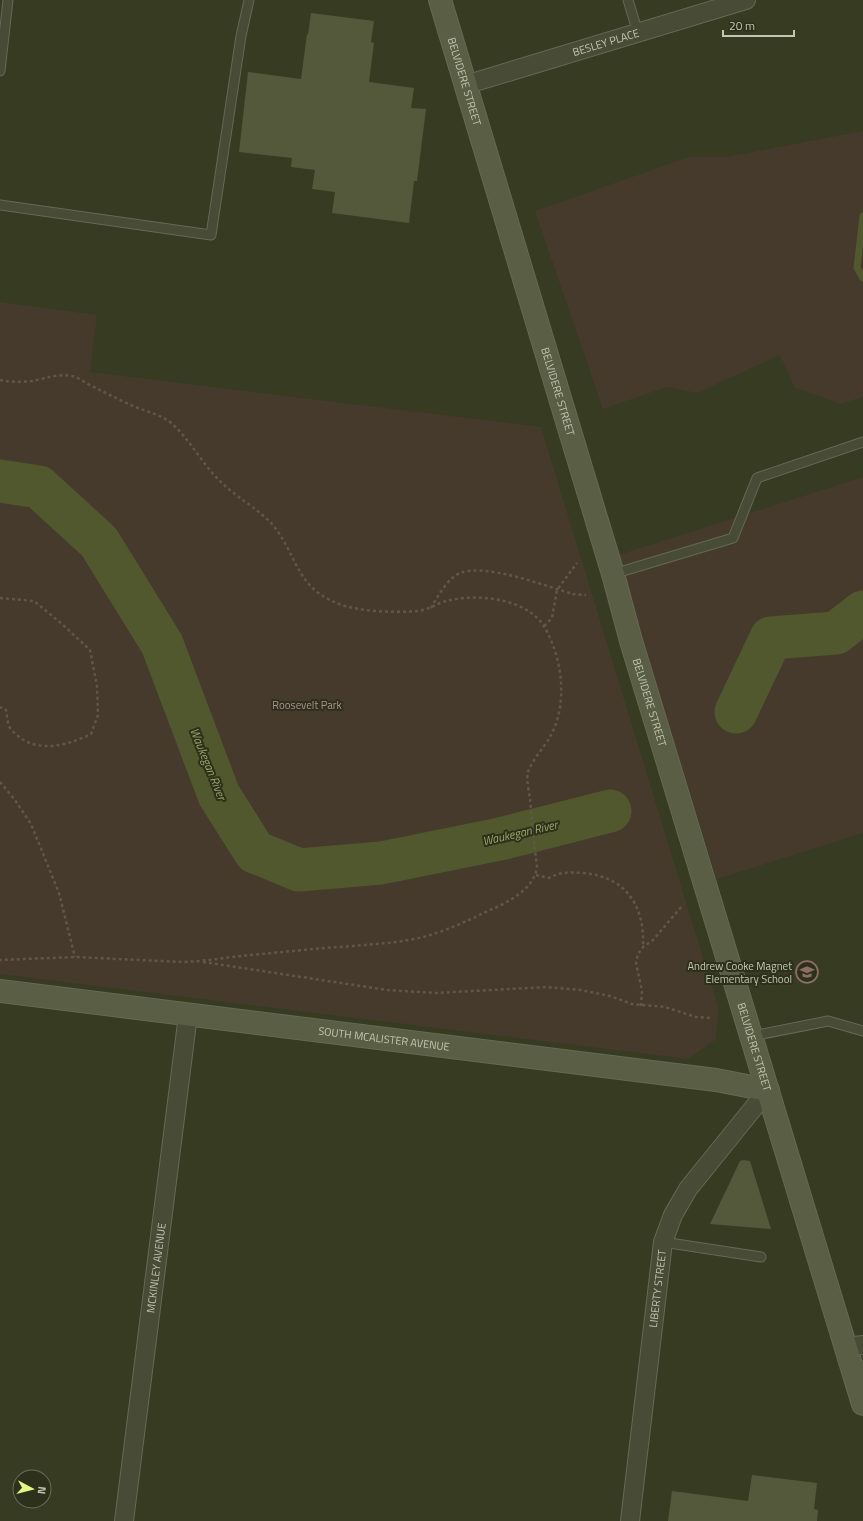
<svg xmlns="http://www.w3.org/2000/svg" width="863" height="1521" font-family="'Titillium Web',sans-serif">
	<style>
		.green { fill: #453a2c }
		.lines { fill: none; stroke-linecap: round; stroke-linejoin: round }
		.stream { stroke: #51582e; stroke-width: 7 }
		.river { stroke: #51582e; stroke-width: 43 }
		.building { fill: #54593c }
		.lane-casing { stroke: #666954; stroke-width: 11 }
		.street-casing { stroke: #666954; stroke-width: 20 }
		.secondary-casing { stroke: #666954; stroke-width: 24 }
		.path { stroke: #5f5849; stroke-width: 2.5; stroke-dasharray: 3 3; stroke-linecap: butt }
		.lane { stroke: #484b36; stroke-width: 9 }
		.street { stroke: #484b36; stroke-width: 18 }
		.secondary { stroke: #595e44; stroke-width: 22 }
		.labels { text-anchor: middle; stroke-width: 4; stroke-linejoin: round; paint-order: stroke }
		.street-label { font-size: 11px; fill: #c3c7b1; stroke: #2d301b }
		.park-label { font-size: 11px; fill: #b28e94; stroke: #2d301b }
		.poi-label { font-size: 11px; fill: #c3c7b1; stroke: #2d301b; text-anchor: end }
		.water-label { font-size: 12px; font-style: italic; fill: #9da66a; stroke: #2d301b }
	</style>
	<rect width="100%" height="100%" fill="#373b22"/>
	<!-- green -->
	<path class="green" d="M 863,131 L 863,397 L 840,404 L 794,387 L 780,355 L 697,393 L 667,387 L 603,409 L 535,211 L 689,157 L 726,157 Z
		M 0,302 L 97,315 L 90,372 L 541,427 L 719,1010 L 715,1040 L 688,1059 L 0,974 Z
		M 863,477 L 863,833 L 717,879 L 615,556 Z"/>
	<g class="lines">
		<!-- stream -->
		<path class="stream" d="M 863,216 L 857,268 L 863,278"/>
		<!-- river -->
		<path class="river" d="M 0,481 L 39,487 L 99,542 L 162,644 L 219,795 L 255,852 L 299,870 L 381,863 L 500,839 L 610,811
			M 736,712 L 771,638 L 836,633 L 863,612"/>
	</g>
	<!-- building -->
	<path class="building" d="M 311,13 L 374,21 L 371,42 L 374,43 L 369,82 L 414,88 L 411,108 L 426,109 L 417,181 L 414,181 L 409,223 L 332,213 L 335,192 L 312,189 L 315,170 L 291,167 L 292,158 L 239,152 L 248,72 L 301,79 L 307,34 L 308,35 Z
		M 743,1160 L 750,1161 L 771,1229 L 710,1224 L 740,1161 Z
		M 752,1475 L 817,1483 L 814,1509 L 818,1510 L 817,1521 L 668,1521 L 672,1491 L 748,1501 Z"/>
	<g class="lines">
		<!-- lane casing -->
		<g class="lane-casing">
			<path id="lane" d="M 628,0 L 638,33
				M 0,71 L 8,0
				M 0,205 L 211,235 L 241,36 L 249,0
				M 613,574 L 733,538 L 757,478 L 863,442
				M 752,1036 L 828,1021 L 863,1031
				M 663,1242 L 761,1257"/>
		</g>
		<!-- street casing -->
		<g class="street-casing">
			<g id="street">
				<path id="s1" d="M 465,85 L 746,0"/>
				<path d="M 846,1347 L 863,1345"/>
				<path id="s2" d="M 124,1521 L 188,1015"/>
				<path id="s3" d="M 630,1521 L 663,1242 L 673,1215 L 688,1189 L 768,1090"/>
			</g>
		</g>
		<!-- secondary casing -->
		<g class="secondary-casing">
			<g id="secondary">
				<path id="s4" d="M 440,0 L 613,574 L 631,641 L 863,1404"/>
				<path id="s5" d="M 0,991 L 716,1080 L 768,1090"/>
			</g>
		</g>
		<!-- path -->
		<path class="path" d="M 0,380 C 10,382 21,382 32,381 C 44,379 59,373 72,376 C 77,377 83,381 88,384 C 102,391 115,398 129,404 C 142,411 158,413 170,422 C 191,440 203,466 223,484 C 238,498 258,509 272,524 C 296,552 295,584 332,601 C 354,612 392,613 417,611 C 428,610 436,604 446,601 C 477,593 528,598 545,628 C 563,660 568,705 550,737 C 544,747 531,762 528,772 C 526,780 529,791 530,799 C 532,821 534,844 537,867 C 534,889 509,902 490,910 C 467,921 444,932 419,938 C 397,943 375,944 353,946 C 322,948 292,951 262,954 C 235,956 209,961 183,962 L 75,957 L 0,960
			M 0,598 L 34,601 L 62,624 L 90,650 L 97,686 L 98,715 L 91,734 C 69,745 37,754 17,735 C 14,732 10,729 9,726 C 7,721 7,715 6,710 L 0,707
			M 431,608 C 438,596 447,579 460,573 C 487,563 545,586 573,594 L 586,595
			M 544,626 L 552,618 L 557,590 L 577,563
			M 0,782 L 15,800 L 31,824 L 59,893 L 75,957
			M 536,875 L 549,878 C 560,872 569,872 582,873 C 625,876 645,905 643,947
			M 203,962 L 387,990 L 436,993 L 547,987 L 581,990 L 610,996 L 632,1004 L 665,1007 L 696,1017 L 710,1018
			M 641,1006 L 642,991 L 636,963 L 638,954 L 643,947 L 653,940 L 682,906"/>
		<!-- lane -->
		<use href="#lane" class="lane"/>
		<!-- street -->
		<use href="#street" class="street"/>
		<!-- secondary -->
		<use href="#secondary" class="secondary"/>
	</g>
	<!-- icons -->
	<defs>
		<g id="school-ring" transform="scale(1.15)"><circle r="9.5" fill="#2d301b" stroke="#8d6e63" stroke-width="1.5"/><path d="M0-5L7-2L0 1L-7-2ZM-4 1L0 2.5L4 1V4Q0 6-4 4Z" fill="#8d6e63"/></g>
	</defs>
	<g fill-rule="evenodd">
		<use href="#school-ring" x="807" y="972"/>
	</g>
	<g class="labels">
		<!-- street labels -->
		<g class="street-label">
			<text dy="4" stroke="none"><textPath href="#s1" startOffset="147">BESLEY PLACE</textPath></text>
			<text dy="4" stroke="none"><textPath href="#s4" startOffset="85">BELVIDERE STREET</textPath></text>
			<text dy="4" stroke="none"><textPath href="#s4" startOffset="409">BELVIDERE STREET</textPath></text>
			<text dy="4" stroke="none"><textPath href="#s4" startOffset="733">BELVIDERE STREET</textPath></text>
			<text dy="4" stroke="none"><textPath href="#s5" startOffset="387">SOUTH MCALISTER AVENUE</textPath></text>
			<text dy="4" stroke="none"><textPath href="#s4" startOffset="1093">BELVIDERE STREET</textPath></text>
			<text dy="4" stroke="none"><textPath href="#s2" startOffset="255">MCKINLEY AVENUE</textPath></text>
			<text dy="4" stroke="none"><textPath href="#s3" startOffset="234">LIBERTY STREET</textPath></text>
		</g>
		<!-- park labels -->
		<g class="park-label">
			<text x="307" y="709">Roosevelt Park</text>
		</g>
		<!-- poi labels -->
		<g class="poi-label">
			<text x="792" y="970">Andrew Cooke Magnet<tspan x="792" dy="13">Elementary School</tspan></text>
		</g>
		<!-- water labels -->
		<g class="water-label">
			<text transform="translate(208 764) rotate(68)" y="4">Waukegan River</text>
			<text transform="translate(520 833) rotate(-13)" y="4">Waukegan River</text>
		</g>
	</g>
	<!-- north arrow -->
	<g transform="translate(32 1489) rotate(97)"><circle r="19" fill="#2d301b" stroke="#696c57"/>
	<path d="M0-3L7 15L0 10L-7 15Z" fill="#e2f885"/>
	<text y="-6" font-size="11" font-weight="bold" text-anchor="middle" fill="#c3c7b1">N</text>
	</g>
	<!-- scale -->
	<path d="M723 30v6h71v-6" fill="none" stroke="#c3c7b1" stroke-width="2"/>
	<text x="729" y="30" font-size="12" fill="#c3c7b1" stroke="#2d301b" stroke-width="3" paint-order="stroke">20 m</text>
</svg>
